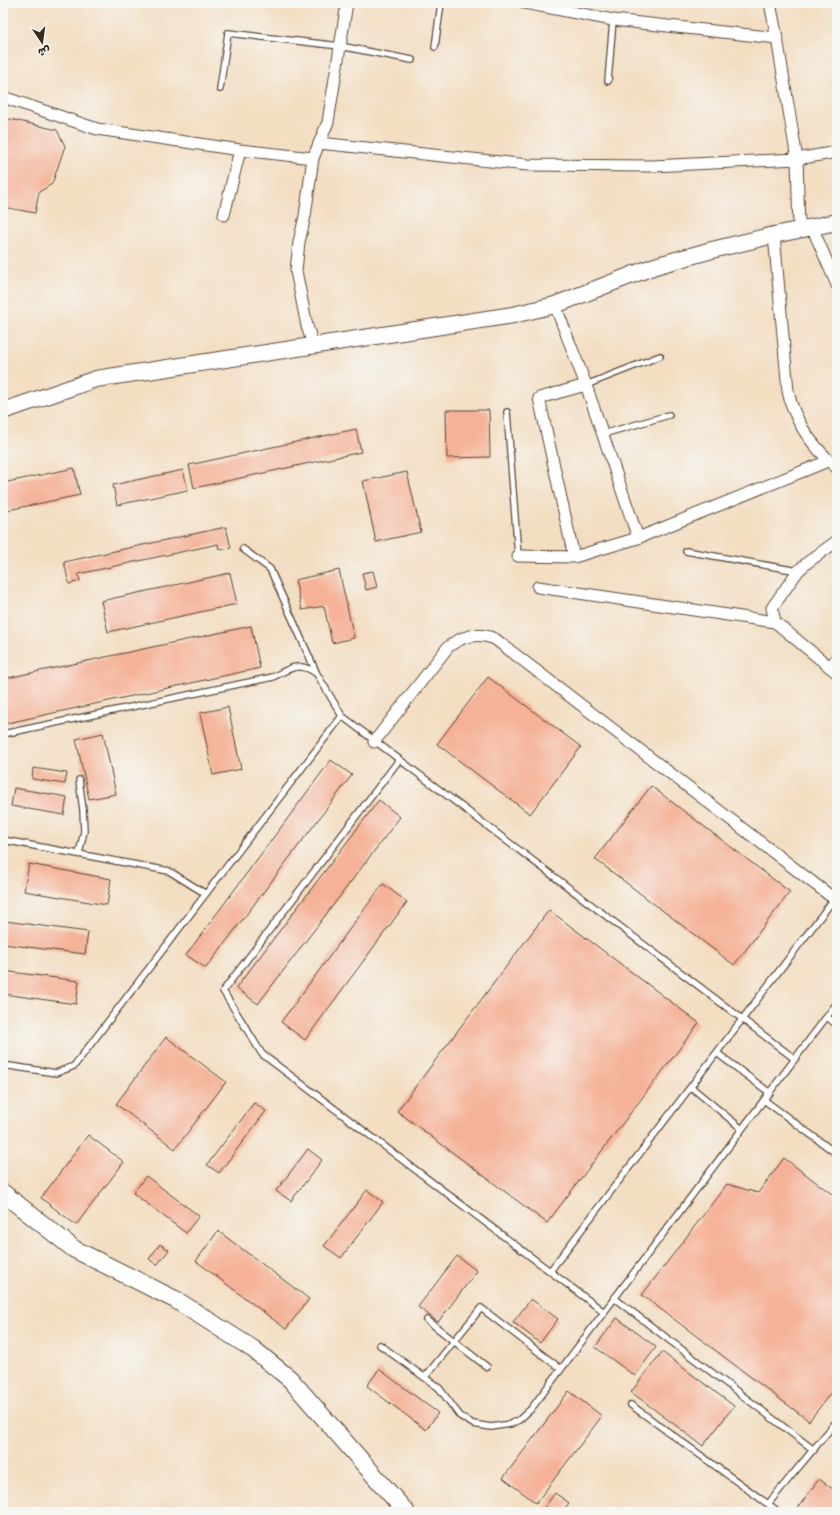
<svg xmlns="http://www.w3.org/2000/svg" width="840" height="1515" font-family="'Shantell Sans','Playpen Sans Arabic',sans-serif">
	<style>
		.building { fill: #f5b298 }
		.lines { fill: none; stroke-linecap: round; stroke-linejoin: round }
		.service-casing { stroke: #574537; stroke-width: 8 }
		.minor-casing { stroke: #574537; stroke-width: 13 }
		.secondary-casing { stroke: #574537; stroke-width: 18 }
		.primary-casing { stroke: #574537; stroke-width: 19 }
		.service { stroke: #fff; stroke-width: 5.5 }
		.minor { stroke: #fff; stroke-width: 11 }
		.secondary { stroke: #fff; stroke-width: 16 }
		.primary { stroke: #fff; stroke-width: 17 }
	</style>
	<rect width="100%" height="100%" fill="#f6f6f2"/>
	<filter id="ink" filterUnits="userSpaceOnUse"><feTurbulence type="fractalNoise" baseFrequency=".025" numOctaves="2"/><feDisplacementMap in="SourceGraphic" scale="8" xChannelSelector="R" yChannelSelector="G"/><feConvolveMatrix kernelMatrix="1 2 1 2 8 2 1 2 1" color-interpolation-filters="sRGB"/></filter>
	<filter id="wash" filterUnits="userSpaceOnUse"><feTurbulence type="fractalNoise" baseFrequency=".012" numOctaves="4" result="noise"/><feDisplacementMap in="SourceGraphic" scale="16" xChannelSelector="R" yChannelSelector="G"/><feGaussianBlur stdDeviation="0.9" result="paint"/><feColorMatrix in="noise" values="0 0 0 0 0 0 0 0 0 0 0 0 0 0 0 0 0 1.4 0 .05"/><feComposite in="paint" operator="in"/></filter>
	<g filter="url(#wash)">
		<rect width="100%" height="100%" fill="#f3dec2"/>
		<g id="blocks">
			<!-- building -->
			<path class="building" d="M 10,119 L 57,130 L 65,146 L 52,184 L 39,192 L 35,213 L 3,207 L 3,123 Z
				M 446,410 L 489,410 L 490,457 L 447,458 Z
				M 356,429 L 361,452 L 194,488 L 189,465 Z
				M 74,468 L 80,495 L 3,511 L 3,483 Z
				M 183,470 L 188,490 L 117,505 L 113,485 Z
				M 407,472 L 421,532 L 376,542 L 363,481 Z
				M 226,527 L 231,548 L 219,550 L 218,544 L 78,574 L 80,581 L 69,584 L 64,562 Z
				M 339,570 L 354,638 L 332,643 L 324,606 L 302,610 L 295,580 Z
				M 373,571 L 377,587 L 366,590 L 362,573 Z
				M 230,573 L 237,604 L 108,632 L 101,601 Z
				M 251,626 L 260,668 L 3,724 L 3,679 Z
				M 488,677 L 581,747 L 530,814 L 437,744 Z
				M 228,707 L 241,769 L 213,775 L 200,713 Z
				M 103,733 L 116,794 L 89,799 L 76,739 Z
				M 331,760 L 352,775 L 206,968 L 186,955 Z
				M 33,768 L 67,773 L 65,784 L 32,779 Z
				M 651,786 L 790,892 L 734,965 L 595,859 Z
				M 14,788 L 67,797 L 64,815 L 11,806 Z
				M 379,800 L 400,817 L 258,1004 L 236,988 Z
				M 29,864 L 111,879 L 107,905 L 24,891 Z
				M 383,884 L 407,902 L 305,1040 L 281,1022 Z
				M 549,910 L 699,1023 L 547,1223 L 397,1111 Z
				M 5,921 L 88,932 L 85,954 L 3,944 Z
				M 3,971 L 79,981 L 76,1004 L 3,994 Z
				M 166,1037 L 226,1082 L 175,1149 L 116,1104 Z
				M 254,1103 L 266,1111 L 219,1173 L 207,1165 Z
				M 88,1135 L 124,1162 L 76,1225 L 41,1198 Z
				M 308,1149 L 322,1160 L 291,1201 L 276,1191 Z
				M 784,1158 L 837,1198 L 837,1385 L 809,1421 L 642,1295 L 727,1184 L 758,1193 Z
				M 146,1176 L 199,1216 L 186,1233 L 133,1193 Z
				M 367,1190 L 383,1202 L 341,1258 L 324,1246 Z
				M 218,1231 L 309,1299 L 286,1329 L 196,1261 Z
				M 160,1244 L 169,1250 L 157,1265 L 149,1259 Z
				M 457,1256 L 477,1271 L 438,1322 L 418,1307 Z
				M 531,1299 L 558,1319 L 540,1343 L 513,1322 Z
				M 617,1318 L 656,1347 L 635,1376 L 595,1347 Z
				M 662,1352 L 734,1406 L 703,1446 L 631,1392 Z
				M 379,1369 L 438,1413 L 426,1430 L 367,1386 Z
				M 569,1391 L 602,1416 L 536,1503 L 503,1478 Z
				M 819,1479 L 837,1492 L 837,1512 L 801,1512 L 797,1509 Z
				M 555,1493 L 569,1503 L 562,1512 L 541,1512 Z"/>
		</g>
	</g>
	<g filter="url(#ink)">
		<use href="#blocks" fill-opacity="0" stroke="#574537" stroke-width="1"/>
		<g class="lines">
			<!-- service casing -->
			<g class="service-casing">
				<path id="service" d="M 435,47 L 441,3
					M 608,81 L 613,20
					M 220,89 L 228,33 L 340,46 L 412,60
					M 586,385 L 660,356
					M 507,412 L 518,556
					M 603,434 L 669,415
					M 243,549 L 270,569 L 317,674 L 342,716
					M 686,551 L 798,571
					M 3,734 L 273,677 C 290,668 300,661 317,674
					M 399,760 L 223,991 L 262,1054 L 604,1312
					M 3,840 L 169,871 L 206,894
					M 79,854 L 84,831 L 83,810 L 79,780
					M 827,1017 L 837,1025
					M 717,1053 L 770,1093
					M 3,1065 L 56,1073 L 74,1066 L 342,716 L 795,1059
					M 691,1087 L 742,1129
					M 764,1100 L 837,1154
					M 550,1271 L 834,899
					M 614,1298 L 814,1450
					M 427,1320 L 487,1367
					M 380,1345 L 439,1388 L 460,1416 L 473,1424 L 491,1427 L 510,1424 L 519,1420 L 531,1409 L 837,1003
					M 425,1377 L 481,1308 L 561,1369
					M 631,1405 L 779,1512
					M 768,1504 L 837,1421"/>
			</g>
			<!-- minor casing -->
			<g class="minor-casing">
				<path id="minor" d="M 525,3 L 613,20 L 777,38
					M 770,3 L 777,38 L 797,159 L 799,229
					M 3,97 L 97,129 L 240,150 L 313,158
					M 319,143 L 528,165 L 652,166 L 797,159 L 837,152
					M 224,215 L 240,150
					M 812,227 L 837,285
					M 774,235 L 788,391 C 794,423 813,447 837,468
					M 555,305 L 586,385 L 638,538
					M 313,345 L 307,326 L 296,271 L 299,242 L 305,216 L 313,158 L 328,122 L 347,3
					M 518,556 L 574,557 L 638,538 L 828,461
					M 574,557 L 539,398 L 586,385
					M 538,587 L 775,622 L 837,673
					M 775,622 L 772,608 L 798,571 L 808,562 L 837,541
					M 830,667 L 837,658
					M 374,742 L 448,647 C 463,635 478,632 495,639 L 837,901"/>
			</g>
			<!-- secondary casing -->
			<g class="secondary-casing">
				<path id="secondary" d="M 3,411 L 96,379 L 513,315 L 555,305 L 655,266 L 712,250 L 774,235 L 837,222"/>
			</g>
			<!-- primary casing -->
			<g class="primary-casing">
				<path id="primary" d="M 3,1193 L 74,1249 L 176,1300 L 253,1349 L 290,1379 L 406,1512"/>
			</g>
			<!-- service -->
			<use href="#service" class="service"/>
			<!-- minor -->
			<use href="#minor" class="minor"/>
			<!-- secondary -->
			<use href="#secondary" class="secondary"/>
			<!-- primary -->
			<use href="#primary" class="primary"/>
		</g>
	</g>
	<!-- margin -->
	<rect width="840" height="1515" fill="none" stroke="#f6f6f2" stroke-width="16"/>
	<!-- north arrow -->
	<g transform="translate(42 42) rotate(167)" stroke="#f6f6f2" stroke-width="3" paint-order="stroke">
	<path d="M0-3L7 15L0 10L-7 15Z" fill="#3b2a1e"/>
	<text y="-6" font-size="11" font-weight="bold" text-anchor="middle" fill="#3b2a1e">ش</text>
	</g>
</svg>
